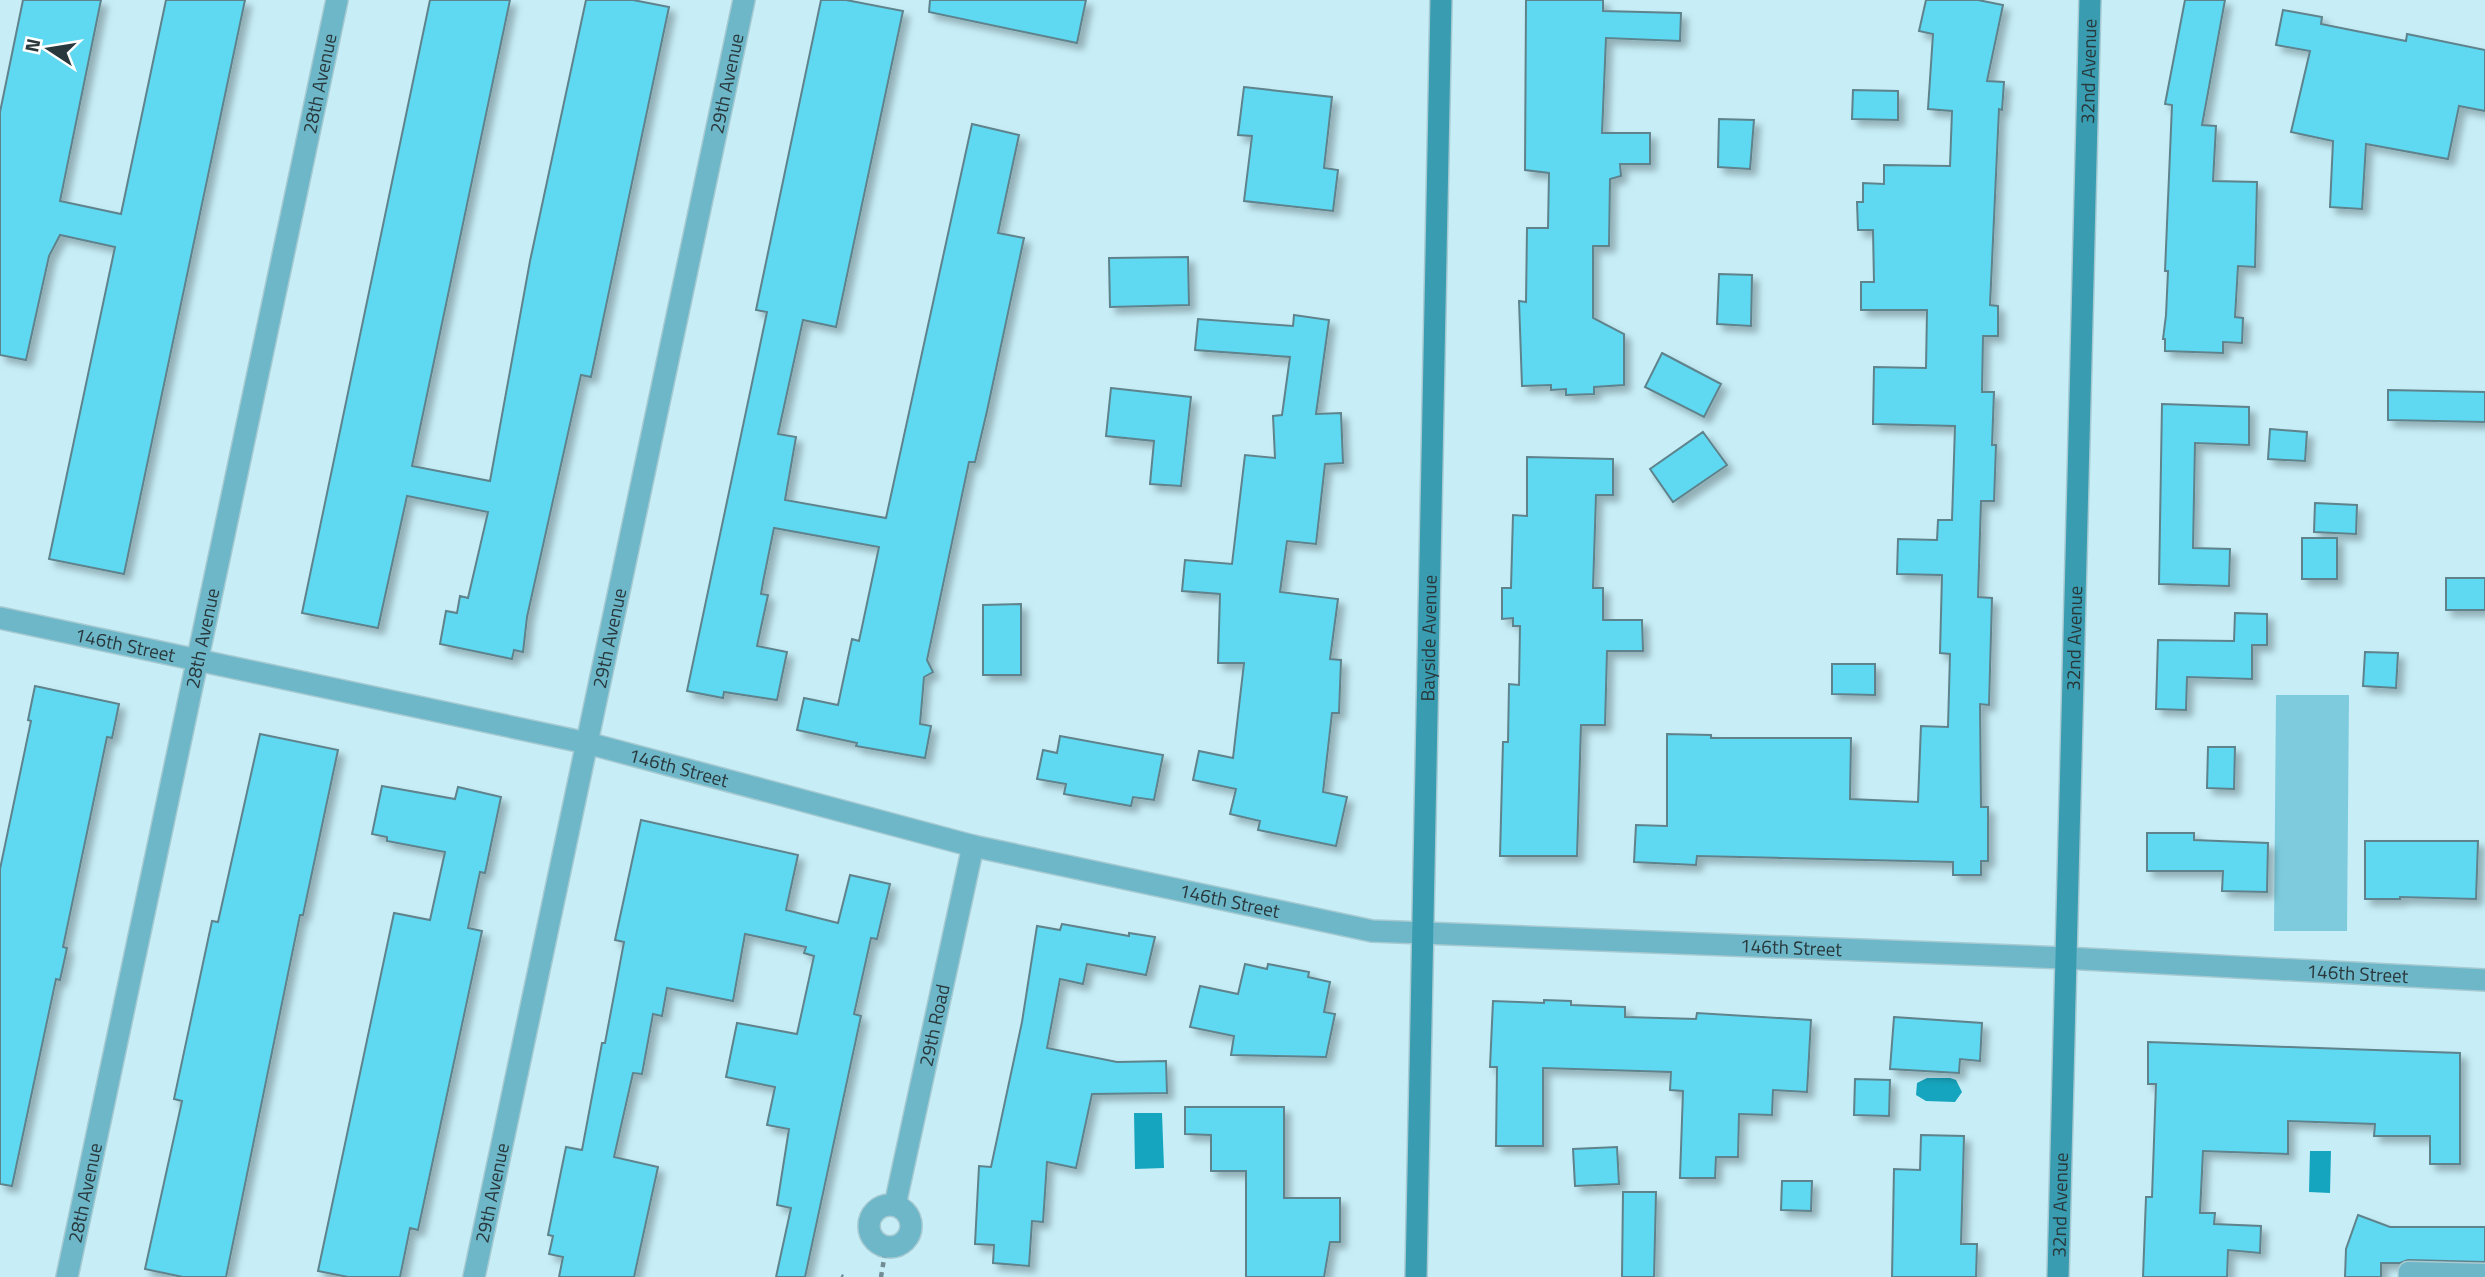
<svg xmlns="http://www.w3.org/2000/svg" width="2485" height="1277" font-family="'Titillium Web',sans-serif">
	<style>
		.green { fill: #7dcbdd }
		.water { fill: #16a5be }
		.building { fill: #5ed8f1; stroke: #5f838c; stroke-width: 2; filter: url(#shadow) }
		.lines { fill: none; stroke-linecap: round; stroke-linejoin: round }
		.lane-casing { stroke: #a7cad2; stroke-width: 21 }
		.street-casing { stroke: #a7cad2; stroke-width: 24 }
		.secondary-casing { stroke: #a7cad2; stroke-width: 24 }
		.path { stroke: #718c92; stroke-width: 4.5; stroke-dasharray: 5 5; stroke-linecap: butt }
		.lane { stroke: #6db7c8; stroke-width: 18 }
		.street { stroke: #6db7c8; stroke-width: 21 }
		.secondary { stroke: #399cb0; stroke-width: 21 }
		.labels { text-anchor: middle; stroke-width: 5; stroke-linejoin: round; paint-order: stroke }
		.street-label { font-size: 19px; fill: #29383c; stroke: #fff }
	</style>
	<defs>
		<filter id="shadow"><feDropShadow dx="6" dy="6" stdDeviation="3.5" flood-color="#0004"/></filter>
	</defs>
	<rect width="100%" height="100%" fill="#c7eef7"/>
	<!-- green -->
	<path class="green" d="M 2276,695 L 2349,695 L 2347,931 L 2274,931 Z"/>
	<!-- water -->
	<path class="water" d="M 1950,1078 L 1956,1080 L 1962,1092 L 1955,1102 L 1926,1101 L 1916,1095 L 1917,1083 L 1927,1078 Z
		M 1134,1113 L 1162,1113 L 1164,1168 L 1135,1169 Z
		M 2310,1151 L 2331,1151 L 2330,1193 L 2309,1192 Z"/>
	<!-- building -->
	<path class="building" d="M 23,0 L 101,0 L 60,201 L 121,214 L 166,0 L 245,0 L 124,574 L 49,559 L 115,247 L 60,235 L 49,256 L 26,360 L 0,355 L 0,112 Z
		M 430,0 L 510,0 L 412,466 L 490,481 L 530,261 L 586,0 L 633,0 L 669,7 L 591,377 L 581,375 L 527,617 L 523,652 L 514,650 L 512,659 L 440,644 L 446,611 L 457,613 L 460,596 L 468,598 L 488,512 L 407,496 L 378,628 L 302,613 Z
		M 821,0 L 846,0 L 903,11 L 836,327 L 803,320 L 778,434 L 796,437 L 785,500 L 886,518 L 972,124 L 1019,135 L 998,233 L 1024,238 L 987,411 L 975,462 L 969,462 L 927,660 L 933,672 L 924,677 L 920,724 L 931,726 L 925,758 L 856,746 L 857,743 L 797,730 L 804,698 L 838,705 L 852,639 L 859,641 L 879,547 L 774,528 L 763,582 L 761,594 L 768,595 L 757,646 L 787,652 L 777,700 L 724,692 L 723,698 L 687,691 L 767,312 L 756,310 Z
		M 930,0 L 1086,0 L 1077,43 L 929,12 Z
		M 1526,0 L 1603,0 L 1603,11 L 1681,13 L 1680,41 L 1606,38 L 1602,133 L 1650,133 L 1650,164 L 1620,164 L 1621,176 L 1610,179 L 1609,246 L 1593,246 L 1593,318 L 1624,334 L 1624,385 L 1594,387 L 1594,394 L 1566,395 L 1566,389 L 1551,390 L 1551,385 L 1522,386 L 1519,301 L 1526,302 L 1527,228 L 1548,228 L 1549,173 L 1525,170 Z
		M 1926,0 L 1978,0 L 2003,5 L 1987,81 L 2004,82 L 2002,110 L 1999,109 L 1990,305 L 1998,306 L 1998,336 L 1983,336 L 1982,392 L 1994,392 L 1992,445 L 1996,445 L 1994,501 L 1981,501 L 1978,597 L 1992,598 L 1989,705 L 1980,704 L 1981,807 L 1988,807 L 1988,861 L 1981,861 L 1981,875 L 1953,875 L 1953,862 L 1697,856 L 1696,865 L 1634,862 L 1636,825 L 1667,826 L 1667,734 L 1711,735 L 1711,738 L 1851,738 L 1850,799 L 1918,802 L 1921,726 L 1948,727 L 1950,654 L 1940,653 L 1942,575 L 1897,574 L 1898,539 L 1937,540 L 1938,520 L 1952,520 L 1955,426 L 1873,424 L 1874,367 L 1926,368 L 1927,310 L 1861,310 L 1861,282 L 1874,282 L 1873,230 L 1858,230 L 1857,202 L 1863,202 L 1863,183 L 1884,184 L 1884,165 L 1950,166 L 1952,111 L 1928,109 L 1933,34 L 1919,31 Z
		M 2185,0 L 2225,0 L 2202,125 L 2216,126 L 2213,181 L 2257,182 L 2255,267 L 2238,266 L 2235,317 L 2243,318 L 2242,343 L 2223,342 L 2223,353 L 2165,351 L 2165,339 L 2163,339 L 2166,315 L 2168,271 L 2165,271 L 2172,105 L 2165,104 Z
		M 2283,10 L 2322,17 L 2321,24 L 2406,41 L 2407,34 L 2485,50 L 2485,111 L 2459,106 L 2448,159 L 2366,144 L 2362,209 L 2330,207 L 2333,141 L 2291,132 L 2310,51 L 2276,45 Z
		M 1244,87 L 1332,97 L 1324,168 L 1338,170 L 1333,211 L 1244,201 L 1252,136 L 1238,135 Z
		M 1853,90 L 1898,91 L 1898,120 L 1852,119 Z
		M 1719,119 L 1754,120 L 1750,169 L 1718,167 Z
		M 1188,257 L 1189,305 L 1110,307 L 1109,258 Z
		M 1719,274 L 1752,275 L 1751,326 L 1717,324 Z
		M 1294,315 L 1329,320 L 1316,414 L 1341,413 L 1343,463 L 1325,464 L 1316,544 L 1287,541 L 1280,592 L 1338,599 L 1330,659 L 1341,660 L 1339,713 L 1332,713 L 1323,792 L 1347,797 L 1336,846 L 1258,830 L 1260,821 L 1230,814 L 1236,789 L 1193,780 L 1199,751 L 1233,758 L 1244,663 L 1218,663 L 1220,594 L 1182,591 L 1185,560 L 1232,564 L 1245,455 L 1275,458 L 1273,416 L 1282,415 L 1290,357 L 1195,350 L 1198,319 L 1293,326 Z
		M 1662,353 L 1721,384 L 1704,417 L 1645,387 Z
		M 1111,388 L 1191,397 L 1181,486 L 1150,484 L 1154,441 L 1106,436 Z
		M 2388,390 L 2485,392 L 2485,422 L 2388,420 Z
		M 2162,404 L 2249,407 L 2249,445 L 2195,443 L 2193,548 L 2230,549 L 2229,586 L 2159,584 Z
		M 2270,429 L 2307,432 L 2305,461 L 2268,459 Z
		M 1703,432 L 1727,465 L 1673,502 L 1650,469 Z
		M 1527,457 L 1613,459 L 1613,495 L 1596,495 L 1593,588 L 1603,588 L 1603,620 L 1642,620 L 1643,651 L 1607,651 L 1605,725 L 1581,725 L 1577,856 L 1500,856 L 1503,742 L 1508,742 L 1509,684 L 1519,685 L 1520,626 L 1513,626 L 1513,618 L 1502,619 L 1502,588 L 1511,588 L 1513,515 L 1527,516 Z
		M 2315,503 L 2357,505 L 2356,534 L 2314,532 Z
		M 2302,538 L 2337,538 L 2337,579 L 2302,579 Z
		M 2446,578 L 2485,578 L 2485,610 L 2446,610 Z
		M 1021,604 L 1021,675 L 983,675 L 983,605 Z
		M 2235,613 L 2267,614 L 2267,645 L 2252,645 L 2252,679 L 2187,677 L 2186,710 L 2156,709 L 2158,640 L 2234,641 Z
		M 2365,652 L 2398,653 L 2396,688 L 2363,686 Z
		M 1832,664 L 1875,664 L 1875,695 L 1832,694 Z
		M 35,686 L 119,704 L 112,738 L 107,737 L 63,947 L 67,948 L 60,980 L 56,979 L 12,1186 L 0,1184 L 0,869 L 31,721 L 28,720 Z
		M 260,734 L 338,750 L 303,915 L 300,915 L 226,1277 L 183,1277 L 145,1269 L 182,1101 L 174,1099 L 212,921 L 218,922 Z
		M 1060,736 L 1163,755 L 1154,800 L 1133,797 L 1131,806 L 1064,794 L 1066,784 L 1037,779 L 1043,750 L 1057,753 Z
		M 2208,747 L 2235,747 L 2234,789 L 2207,788 Z
		M 382,786 L 455,799 L 458,787 L 501,797 L 485,873 L 480,872 L 468,928 L 482,931 L 418,1230 L 410,1228 L 400,1277 L 348,1277 L 318,1271 L 394,913 L 430,920 L 445,852 L 387,841 L 387,837 L 372,834 Z
		M 641,820 L 798,855 L 786,910 L 838,923 L 850,875 L 890,884 L 877,939 L 871,938 L 854,1014 L 861,1016 L 805,1277 L 776,1277 L 791,1208 L 777,1205 L 789,1129 L 767,1125 L 775,1087 L 726,1077 L 737,1023 L 797,1034 L 814,956 L 804,953 L 806,947 L 745,934 L 733,1001 L 667,988 L 662,1016 L 653,1014 L 642,1074 L 633,1073 L 614,1157 L 658,1167 L 634,1277 L 559,1277 L 563,1257 L 549,1254 L 553,1236 L 548,1235 L 566,1147 L 582,1150 L 602,1043 L 605,1043 L 624,942 L 615,940 Z
		M 2147,833 L 2194,833 L 2194,840 L 2268,843 L 2267,892 L 2222,891 L 2223,871 L 2147,871 Z
		M 2365,841 L 2478,841 L 2476,899 L 2400,897 L 2400,899 L 2365,899 Z
		M 1062,924 L 1129,936 L 1129,933 L 1155,937 L 1146,975 L 1087,964 L 1083,984 L 1060,979 L 1047,1048 L 1117,1062 L 1166,1061 L 1167,1093 L 1092,1094 L 1076,1168 L 1047,1162 L 1043,1222 L 1032,1221 L 1029,1266 L 993,1263 L 994,1245 L 975,1244 L 979,1166 L 991,1167 L 1022,1022 L 1037,926 L 1060,930 Z
		M 1245,964 L 1267,969 L 1268,964 L 1309,972 L 1308,977 L 1330,982 L 1324,1012 L 1335,1014 L 1326,1057 L 1231,1055 L 1234,1036 L 1190,1027 L 1200,986 L 1238,994 Z
		M 1544,1000 L 1571,1001 L 1571,1005 L 1625,1007 L 1625,1017 L 1696,1019 L 1697,1013 L 1811,1020 L 1807,1092 L 1773,1090 L 1772,1115 L 1739,1114 L 1738,1157 L 1716,1157 L 1715,1178 L 1680,1178 L 1683,1091 L 1670,1090 L 1671,1072 L 1543,1068 L 1543,1146 L 1496,1146 L 1497,1067 L 1490,1067 L 1493,1001 L 1544,1003 Z
		M 1894,1017 L 1982,1023 L 1980,1061 L 1960,1059 L 1959,1073 L 1890,1069 Z
		M 2148,1042 L 2460,1053 L 2460,1164 L 2430,1164 L 2430,1136 L 2374,1136 L 2375,1124 L 2288,1121 L 2288,1154 L 2203,1151 L 2200,1213 L 2215,1213 L 2214,1224 L 2261,1226 L 2260,1253 L 2228,1250 L 2227,1277 L 2143,1277 L 2146,1197 L 2152,1197 L 2156,1084 L 2148,1084 Z
		M 1855,1079 L 1890,1080 L 1889,1116 L 1854,1115 Z
		M 1185,1107 L 1284,1107 L 1284,1198 L 1340,1198 L 1340,1242 L 1330,1242 L 1324,1277 L 1246,1277 L 1246,1171 L 1211,1171 L 1211,1135 L 1185,1134 Z
		M 1921,1135 L 1964,1136 L 1961,1244 L 1977,1244 L 1976,1277 L 1892,1277 L 1894,1169 L 1920,1170 Z
		M 1617,1147 L 1619,1184 L 1575,1186 L 1573,1149 Z
		M 1782,1181 L 1812,1181 L 1811,1211 L 1781,1210 Z
		M 1623,1192 L 1656,1192 L 1654,1277 L 1622,1277 Z
		M 2358,1215 L 2390,1227 L 2485,1227 L 2485,1262 L 2408,1260 L 2400,1263 L 2381,1263 L 2381,1277 L 2345,1277 L 2346,1249 Z"/>
	<g class="lines">
		<!-- lane casing -->
		<g class="lane-casing">
			<path id="lane" d="M 2408,1277 L 2408,1271 L 2485,1273"/>
		</g>
		<!-- street casing -->
		<g class="street-casing">
			<g id="street">
				<path id="s1" d="M 0,618 L 587,743 L 973,846 L 1372,931 L 2065,958 L 2485,980"/>
				<circle cx="890" cy="1226" r="21"/>
				<path id="s2" d="M 895,1205 L 973,846"/>
				<path id="s3" d="M 67,1277 L 337,0"/>
				<path id="s4" d="M 474,1277 L 744,0"/>
			</g>
		</g>
		<!-- secondary casing -->
		<g class="secondary-casing">
			<g id="secondary">
				<path id="s5" d="M 1416,1277 L 1441,0"/>
				<path id="s6" d="M 2058,1277 L 2090,0"/>
			</g>
		</g>
		<!-- path -->
		<path class="path" d="M 841,1276 L 843,1277
			M 881,1277 L 886,1247"/>
		<!-- lane -->
		<use href="#lane" class="lane"/>
		<!-- street -->
		<use href="#street" class="street"/>
		<!-- secondary -->
		<use href="#secondary" class="secondary"/>
	</g>
	<g class="labels">
		<!-- street labels -->
		<g class="street-label">
			<text dy="7" stroke="none"><textPath href="#s6" startOffset="1206">32nd Avenue</textPath></text>
			<text dy="7" stroke="none"><textPath href="#s3" startOffset="1220">28th Avenue</textPath></text>
			<text dy="7" stroke="none"><textPath href="#s4" startOffset="1220">29th Avenue</textPath></text>
			<text dy="7" stroke="none"><textPath href="#s4" startOffset="653">29th Avenue</textPath></text>
			<text dy="7" stroke="none"><textPath href="#s5" startOffset="639">Bayside Avenue</textPath></text>
			<text dy="7" stroke="none"><textPath href="#s6" startOffset="639">32nd Avenue</textPath></text>
			<text dy="7" stroke="none"><textPath href="#s3" startOffset="653">28th Avenue</textPath></text>
			<text dy="7" stroke="none"><textPath href="#s1" startOffset="128">146th Street</textPath></text>
			<text dy="7" stroke="none"><textPath href="#s1" startOffset="695">146th Street</textPath></text>
			<text dy="7" stroke="none"><textPath href="#s1" startOffset="1262">146th Street</textPath></text>
			<text dy="7" stroke="none"><textPath href="#s1" startOffset="1827">146th Street</textPath></text>
			<text dy="7" stroke="none"><textPath href="#s1" startOffset="2394">146th Street</textPath></text>
			<text dy="7" stroke="none"><textPath href="#s2" startOffset="184">29th Road</textPath></text>
			<text dy="7" stroke="none"><textPath href="#s3" startOffset="86">28th Avenue</textPath></text>
			<text dy="7" stroke="none"><textPath href="#s4" startOffset="86">29th Avenue</textPath></text>
			<text dy="7" stroke="none"><textPath href="#s6" startOffset="72">32nd Avenue</textPath></text>
		</g>
	</g>
	<!-- north arrow -->
	<g transform="translate(49 49) rotate(282)" stroke="#ffffff" stroke-width="5" paint-order="stroke">
	<path d="M0-5L12 26L0 18L-12 26Z" fill="#29383c"/>
	<text y="-10" font-size="19" font-weight="bold" text-anchor="middle" fill="#29383c">N</text>
	</g>
</svg>
